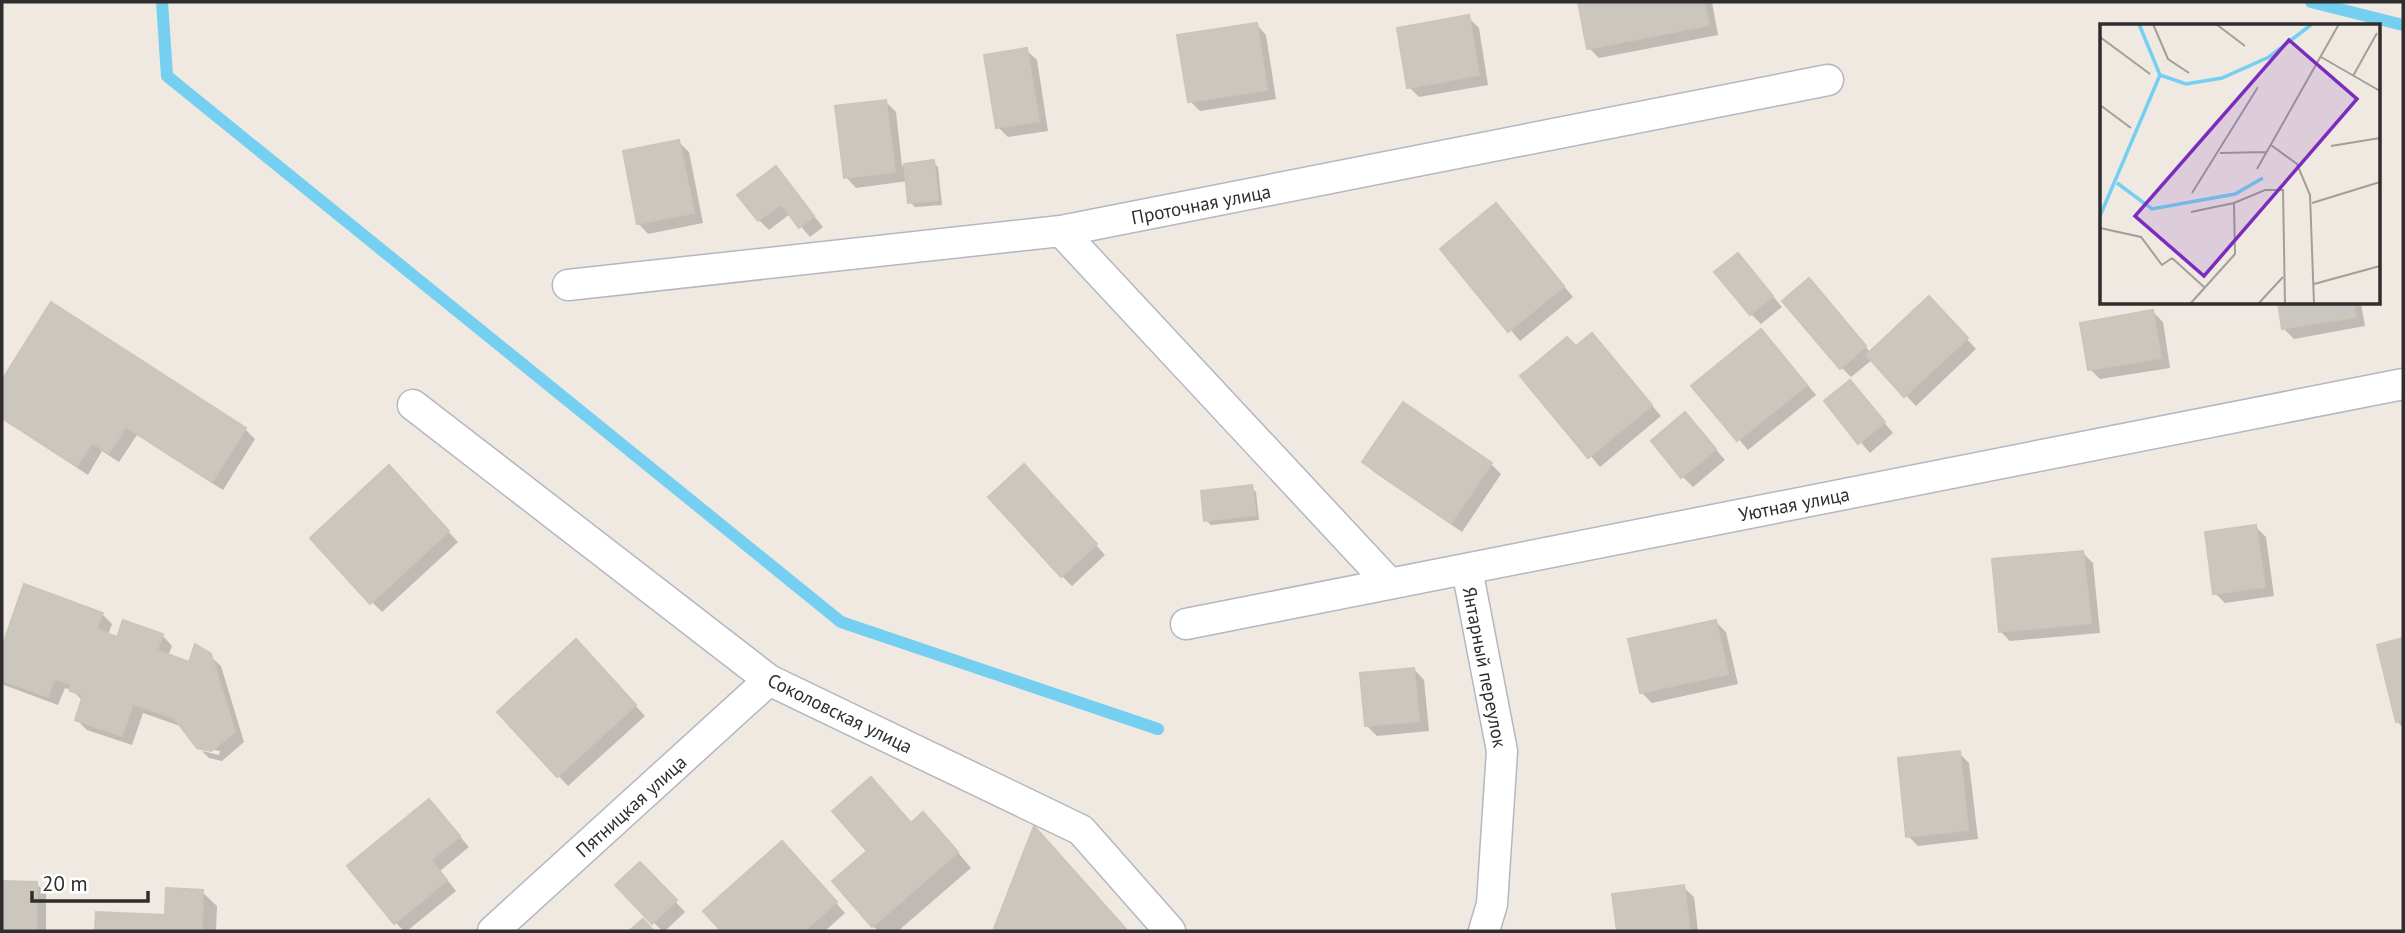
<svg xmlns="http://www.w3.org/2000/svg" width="2405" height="933" font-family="'PT Sans',sans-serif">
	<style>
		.shadow { fill: #0003 }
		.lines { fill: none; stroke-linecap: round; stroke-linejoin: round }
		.stream { stroke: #75cff0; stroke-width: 12 }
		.building { fill: #cbc7bf; stroke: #cbc5ba; stroke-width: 2 }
		.street-casing { stroke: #b4b7c1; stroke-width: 33 }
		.street { stroke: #fff; stroke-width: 30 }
		.labels { text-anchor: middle; stroke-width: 5; stroke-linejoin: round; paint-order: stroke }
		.street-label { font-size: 19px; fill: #2e2e2e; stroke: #fff }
		.inset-river { fill: none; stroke: #75cff0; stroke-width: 3.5 }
		.inset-road { fill: none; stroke: #a29e99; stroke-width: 2 }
		.view { fill: #7b2cbf; fill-opacity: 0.15; stroke: #7b2cbf; stroke-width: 3.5 }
		.inset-edge { fill: none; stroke: #2e2e2e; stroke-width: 3.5 }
	</style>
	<rect width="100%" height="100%" fill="#efe9e1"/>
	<!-- shadow -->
	<path class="shadow" d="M 1580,2 L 1712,2 L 1718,35 L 1599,58 L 1589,48 Z
		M 1468,17 L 1479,28 L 1488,85 L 1419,97 L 1409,87 Z
		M 1256,24 L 1266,35 L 1276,99 L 1200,111 L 1190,101 Z
		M 1026,50 L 1037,60 L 1048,131 L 1008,137 L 998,127 Z
		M 886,102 L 896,112 L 902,166 L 933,162 L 938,167 L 942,205 L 915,207 L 910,202 L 908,181 L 856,188 L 846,177 Z
		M 679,142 L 689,152 L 703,223 L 648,234 L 638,223 Z
		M 775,168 L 823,227 L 810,237 L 790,214 L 769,230 L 759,220 Z
		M 1505,215 L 1573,297 L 1520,341 L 1442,249 Z
		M 1747,265 L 1782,307 L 1761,324 L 1751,314 Z
		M 1819,291 L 1871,353 L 1939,308 L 1976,349 L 1916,406 L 1872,360 L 1851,377 L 1841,367 Z
		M 2279,303 L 2361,303 L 2365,326 L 2294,339 L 2284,329 Z
		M 52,305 L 245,429 L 255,439 L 223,490 L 137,435 L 119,462 L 102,451 L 88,475 L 2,419 L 2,383 Z
		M 2153,312 L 2163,322 L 2170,368 L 2100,379 L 2090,369 Z
		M 1592,335 L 1661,416 L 1600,467 L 1523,376 L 1576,348 Z
		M 1771,341 L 1816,395 L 1748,450 L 1694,386 Z
		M 1850,382 L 1893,433 L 1870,453 L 1826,402 Z
		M 1695,425 L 1725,460 L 1693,487 L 1683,477 Z
		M 1364,462 L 1491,464 L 1501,474 L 1462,532 L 1374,472 Z
		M 1034,476 L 1105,555 L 1072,586 L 1062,576 Z
		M 399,478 L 458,542 L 382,612 L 372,602 Z
		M 1251,487 L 1256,492 L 1259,520 L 1211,525 L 1206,520 Z
		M 2256,527 L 2266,537 L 2274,596 L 2225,603 L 2215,593 Z
		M 2083,553 L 2093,563 L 2100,633 L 2010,641 L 2000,631 Z
		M 25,587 L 102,614 L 112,624 L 108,635 L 118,639 L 162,635 L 172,646 L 168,656 L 190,664 L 210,656 L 221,666 L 244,742 L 222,761 L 209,758 L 202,751 L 219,755 L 220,751 L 198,747 L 183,727 L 143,713 L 132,745 L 87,730 L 77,720 L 82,700 L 72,690 L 65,688 L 58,705 L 4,685 L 2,683 L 2,653 Z
		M 1716,622 L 1726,632 L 1738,684 L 1652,703 L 1641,692 Z
		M 2403,640 L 2403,728 L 2397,721 L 2379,646 Z
		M 586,652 L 645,716 L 568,786 L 499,712 Z
		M 1414,669 L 1424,680 L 1429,731 L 1377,736 L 1367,726 Z
		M 1959,753 L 1969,763 L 1978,839 L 1918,846 L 1908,836 Z
		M 871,779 L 912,825 L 938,829 L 971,868 L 898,931 L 878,931 L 873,926 L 869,851 Z
		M 429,801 L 469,847 L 440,871 L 456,891 L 407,931 L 404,931 L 396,923 Z
		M 1035,829 L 1044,839 L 1127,931 L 995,931 Z
		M 792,853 L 845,913 L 825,931 L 723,931 L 706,911 Z
		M 640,864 L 685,912 L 665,931 L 662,931 L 618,885 Z
		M 2,883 L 36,883 L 46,894 L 46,931 L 2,931 Z
		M 1683,887 L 1694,897 L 1698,931 L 1618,931 L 1614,896 Z
		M 202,892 L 217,906 L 216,931 L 97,931 L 97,914 L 167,916 Z"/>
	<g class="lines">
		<!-- stream -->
		<path class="stream" d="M 162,2 L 167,76 L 841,622 L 1158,729
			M 2311,2 L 2403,25"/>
	</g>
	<!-- building -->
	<path class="building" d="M 1578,2 L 1704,2 L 1709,25 L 1587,49 Z
		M 1469,15 L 1479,75 L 1407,88 L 1397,28 Z
		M 1257,23 L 1267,90 L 1188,102 L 1177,35 Z
		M 1027,48 L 1039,121 L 996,128 L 984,55 Z
		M 886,100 L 895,172 L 844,178 L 835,106 Z
		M 679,140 L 694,213 L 637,224 L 623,151 Z
		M 934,160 L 938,200 L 908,203 L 904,164 Z
		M 776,166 L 814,216 L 799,228 L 781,204 L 758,221 L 737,195 Z
		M 1496,203 L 1564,286 L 1508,332 L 1440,249 Z
		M 1738,253 L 1773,296 L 1750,315 L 1714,272 Z
		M 1809,278 L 1866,346 L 1840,369 L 1782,301 Z
		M 1929,296 L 1968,338 L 1904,397 L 1866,355 Z
		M 51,302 L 246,428 L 212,482 L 126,427 L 109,453 L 92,443 L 77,466 L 2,418 L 2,380 Z
		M 2278,303 L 2353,303 L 2356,317 L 2282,329 Z
		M 2153,310 L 2161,358 L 2088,370 L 2080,323 Z
		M 1761,329 L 1807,385 L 1737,441 L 1691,386 Z
		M 1592,333 L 1652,405 L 1588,458 L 1520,376 L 1567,337 L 1576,346 Z
		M 1850,380 L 1885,422 L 1858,444 L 1824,401 Z
		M 1403,402 L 1492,463 L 1451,523 L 1362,462 Z
		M 1685,412 L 1716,449 L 1681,478 L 1651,441 Z
		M 1024,464 L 1097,544 L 1061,577 L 988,497 Z
		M 389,465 L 449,531 L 370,604 L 310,538 Z
		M 1252,485 L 1256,515 L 1204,521 L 1201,491 Z
		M 2256,525 L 2265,587 L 2213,594 L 2205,532 Z
		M 2083,551 L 2091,623 L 1999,632 L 1992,559 Z
		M 24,584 L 103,613 L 96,629 L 117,637 L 123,620 L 163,634 L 157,650 L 189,662 L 195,644 L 211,654 L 235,732 L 211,751 L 197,748 L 174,718 L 133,704 L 122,736 L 75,720 L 83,695 L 70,691 L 70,684 L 54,679 L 48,697 L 2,680 L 2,647 Z
		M 1716,620 L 1728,674 L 1640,693 L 1628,639 Z
		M 2403,638 L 2403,720 L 2396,722 L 2377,645 Z
		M 576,639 L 636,705 L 557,777 L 497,712 Z
		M 1414,668 L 1419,721 L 1365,726 L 1360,673 Z
		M 1960,751 L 1968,830 L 1906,837 L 1898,758 Z
		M 871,777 L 911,823 L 923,812 L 958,852 L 872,927 L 832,881 L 867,851 L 832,811 Z
		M 429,799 L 460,836 L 431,860 L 447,880 L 394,924 L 347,866 Z
		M 1034,826 L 1126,929 L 1124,931 L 993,931 Z
		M 782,841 L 837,902 L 804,931 L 721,931 L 703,911 Z
		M 640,862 L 677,900 L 652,924 L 615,885 Z
		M 2,881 L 37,882 L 36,931 L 2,931 Z
		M 1684,885 L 1690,931 L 1617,931 L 1612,894 Z
		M 166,888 L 203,890 L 202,931 L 95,931 L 96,912 L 165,915 Z
		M 643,919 L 654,931 L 629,931 Z"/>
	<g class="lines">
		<!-- street casing -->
		<g class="street-casing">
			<path id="street" d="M 1061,231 L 1390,584
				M 568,285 L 1061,231 L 1828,80
				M 413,405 L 769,680 L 1081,830 L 1170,931
				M 1467,569 L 1502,751 L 1492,904 L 1484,931
				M 1186,624 L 2403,384
				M 493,931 L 769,680"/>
		</g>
		<!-- street -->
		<use href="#street" class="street"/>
	</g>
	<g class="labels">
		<!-- street labels -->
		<g class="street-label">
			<text transform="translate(1201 204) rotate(-11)" y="7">Проточная улица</text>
			<text transform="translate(1794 504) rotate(-11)" y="7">Уютная улица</text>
			<text transform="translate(1485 667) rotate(79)" y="7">Янтарный переулок</text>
			<text transform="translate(840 713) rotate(26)" y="7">Соколовская улица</text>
			<text transform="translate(631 806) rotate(-42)" y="7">Пятницкая улица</text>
		</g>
	</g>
	<!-- overview -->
	<g transform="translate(2100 24)">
		<rect width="280" height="280" fill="#efe9e1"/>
		<path class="inset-river" d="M 60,51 L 86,60 L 122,54 L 169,33 L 212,0M 17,159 L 52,185 L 135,170 L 163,154M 0,192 L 60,51 L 39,0"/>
		<path class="inset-road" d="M 53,0 L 68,35 L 89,49M 116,0 L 145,22M 0,13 L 50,50M 221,33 L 280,67M 253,52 L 277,9M 0,81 L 31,104M 171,121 L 197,140 L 210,171 L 214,280M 231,122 L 280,114M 120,129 L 167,128M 157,145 L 239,0M 92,169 L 158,63M 212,179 L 280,158M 91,188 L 134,179 L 165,166 L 183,166 L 185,280M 0,204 L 41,213 L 62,241 L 72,234M 72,234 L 104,263M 214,260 L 280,242M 90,280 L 135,230 L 134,179M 158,280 L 183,253"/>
		<path class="view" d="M 189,16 L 257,75 L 104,252 L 35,192 Z"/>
		<rect width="280" height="280" class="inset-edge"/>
	</g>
	<!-- border -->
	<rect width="2405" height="933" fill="none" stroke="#2e2e2e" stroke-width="7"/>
	<!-- scale -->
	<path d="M32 891v10h116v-10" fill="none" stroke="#2e2e2e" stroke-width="3.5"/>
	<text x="42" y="891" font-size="21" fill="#2e2e2e" stroke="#ffffff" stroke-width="5" paint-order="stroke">20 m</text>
</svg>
